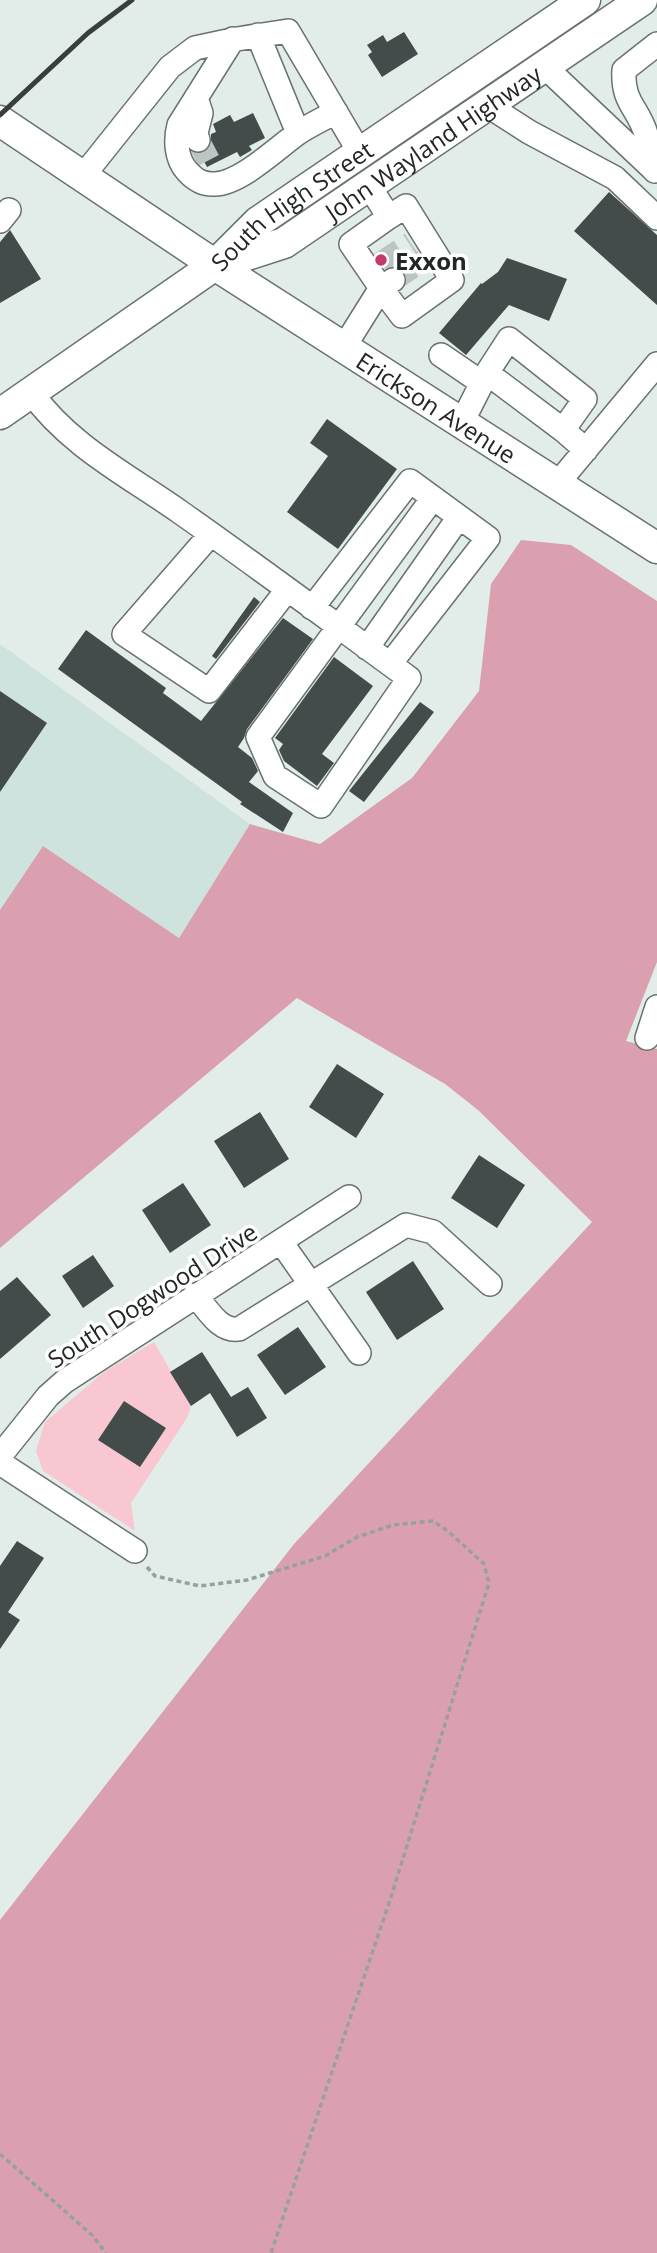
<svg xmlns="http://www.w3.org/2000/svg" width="657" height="2253" font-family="'Open Sans',sans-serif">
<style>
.built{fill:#cfe3de}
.green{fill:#f9c7d2}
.forest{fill:#dba0af}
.building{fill:#434c4a}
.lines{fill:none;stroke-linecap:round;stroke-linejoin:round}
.minor-tunnel{stroke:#bcc5c3;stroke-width:23;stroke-dasharray:23 11;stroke-linecap:butt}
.minor-casing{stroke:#68726f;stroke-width:26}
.major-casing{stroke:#68726f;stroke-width:33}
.path{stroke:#98a09e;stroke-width:3.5;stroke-dasharray:5 3.5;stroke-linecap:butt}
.minor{stroke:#fff;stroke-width:23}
.major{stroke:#fff;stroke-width:30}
.rail{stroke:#393e3d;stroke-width:5}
.poi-dot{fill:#c5386c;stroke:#fff;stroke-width:2.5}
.labels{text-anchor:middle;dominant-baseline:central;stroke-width:7;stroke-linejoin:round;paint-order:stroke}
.street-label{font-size:24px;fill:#222625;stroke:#fff}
.poi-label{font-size:24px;font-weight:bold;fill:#222625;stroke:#fff;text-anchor:start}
</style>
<rect width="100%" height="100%" fill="#e2edea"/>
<path class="built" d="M0 644 250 824 179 938 43 846 0 910Z"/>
<path class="green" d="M154 1342 191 1406 187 1418 131 1503 135 1531 43 1471 36 1451 45 1422 104 1372Z"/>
<path class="forest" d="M521 540 571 545 657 601V962L626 1041 657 1049V2253H0V1920L294 1544 592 1222 478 1110 445 1084 297 998 0 1248V910L43 846 179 938 250 824 320 844 412 778 479 691 491 584Z"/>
<path class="building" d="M404 32 418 54 382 77 368 55 372 52 367 45 383 35 387 42Z
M253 113 265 138 249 146 252 150 240 157 237 152 207 167 200 154 208 150 211 144V134L216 132 213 124 230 115 234 122Z
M609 192 657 235V305L574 231Z
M10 230 41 279 0 303V242Z
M507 258 567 279 549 321 509 305 466 355 439 333 481 283 482 284 498 272Z
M327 419 397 469 338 549 287 512 328 456 310 443Z
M254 597 260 602 216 659 212 656Z
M283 618 313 639 247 729 244 738 238 747 252 758 258 771 249 782 293 813 283 832 240 804 242 802 58 669 86 630 166 688 163 693 201 721Z
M334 657 373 686 322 754 334 763 317 786 284 761 279 750 283 744 275 738Z
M0 691 47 723 0 792Z
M420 702 434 712 364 802 349 791Z
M337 1064 384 1094 356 1138 309 1107Z
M260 1112 289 1159 244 1188 214 1141Z
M479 1155 525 1185 497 1228 451 1198Z
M183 1183 211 1225 170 1253 142 1210Z
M93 1255 114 1286 83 1308 62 1276Z
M413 1261 444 1309 397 1340 366 1292Z
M17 1277 51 1315 0 1359V1291Z
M298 1327 326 1367 285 1395 257 1355Z
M202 1352 231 1397 248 1387 267 1418 237 1437 210 1393 191 1406 170 1372Z
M124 1401 166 1428 140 1467 98 1440Z
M17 1541 44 1558 8 1612 20 1620 0 1649V1566Z"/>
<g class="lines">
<path class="minor-tunnel" d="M198 140 211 165
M381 263 411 243
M393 280 423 260"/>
<defs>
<path id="minor" d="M258 35 298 133
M233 39 179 125C175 140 176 159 187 171 195 180 203 185 215 184 241 183 277 148 298 133 310 125 323 119 336 112
M544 66 652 168 657 164
M196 98 201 113 196 133 198 140
M487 105 529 132 615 178 657 218
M655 171 652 168C650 157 649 144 646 134 638 107 622 103 624 70L657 44
M83 176 170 67 195 48 237 39 288 31 360 153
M389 217 406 206 452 280 402 316 381 288 393 280
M0 221 9 210
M344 347 381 288 351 244 389 217 369 186
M441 355 482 383
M487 373 563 430
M31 392C68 445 129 476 180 512 257 566 332 622 409 678L321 806 275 776 258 737 433 498
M462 422 487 373 509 339 585 399 563 430 586 450
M558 483 657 364
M211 534 124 634 209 691 287 590
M312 608 410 481 488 538 390 664
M367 648 459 517
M647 1038 657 1007
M281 1242 359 1353
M195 1295C207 1308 219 1332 239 1329L406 1225 433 1232 490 1284
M0 1456 48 1396 65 1381 349 1197
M0 1463 135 1551"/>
<g id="major">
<path id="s1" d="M0 121 215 265 657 548"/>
<path id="s2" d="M219 264 284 243 642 0"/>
<path id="s3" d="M0 414 215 265 258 222 585 0"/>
</g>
</defs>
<use href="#minor" class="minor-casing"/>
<use href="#major" class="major-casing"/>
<path class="path" d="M147 1567 155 1576 200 1586 247 1580 325 1556 357 1537 393 1525 433 1521 449 1532 484 1564 489 1583 390 1900 271 2253
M0 2154 92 2235 106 2253"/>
<use href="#minor" class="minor"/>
<use href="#major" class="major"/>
<path class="rail" d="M0 115 88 33 132 0"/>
</g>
<circle class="poi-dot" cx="381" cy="260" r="7"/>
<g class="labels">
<g class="street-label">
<text stroke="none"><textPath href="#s2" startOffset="248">John Wayland Highway</textPath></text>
<text stroke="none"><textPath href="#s3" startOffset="359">South High Street</textPath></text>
<text stroke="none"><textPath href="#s1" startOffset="522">Erickson Avenue</textPath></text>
<text transform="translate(152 1295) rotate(-33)">South Dogwood Drive</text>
</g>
<g class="poi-label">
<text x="395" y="260">Exxon</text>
</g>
</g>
</svg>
